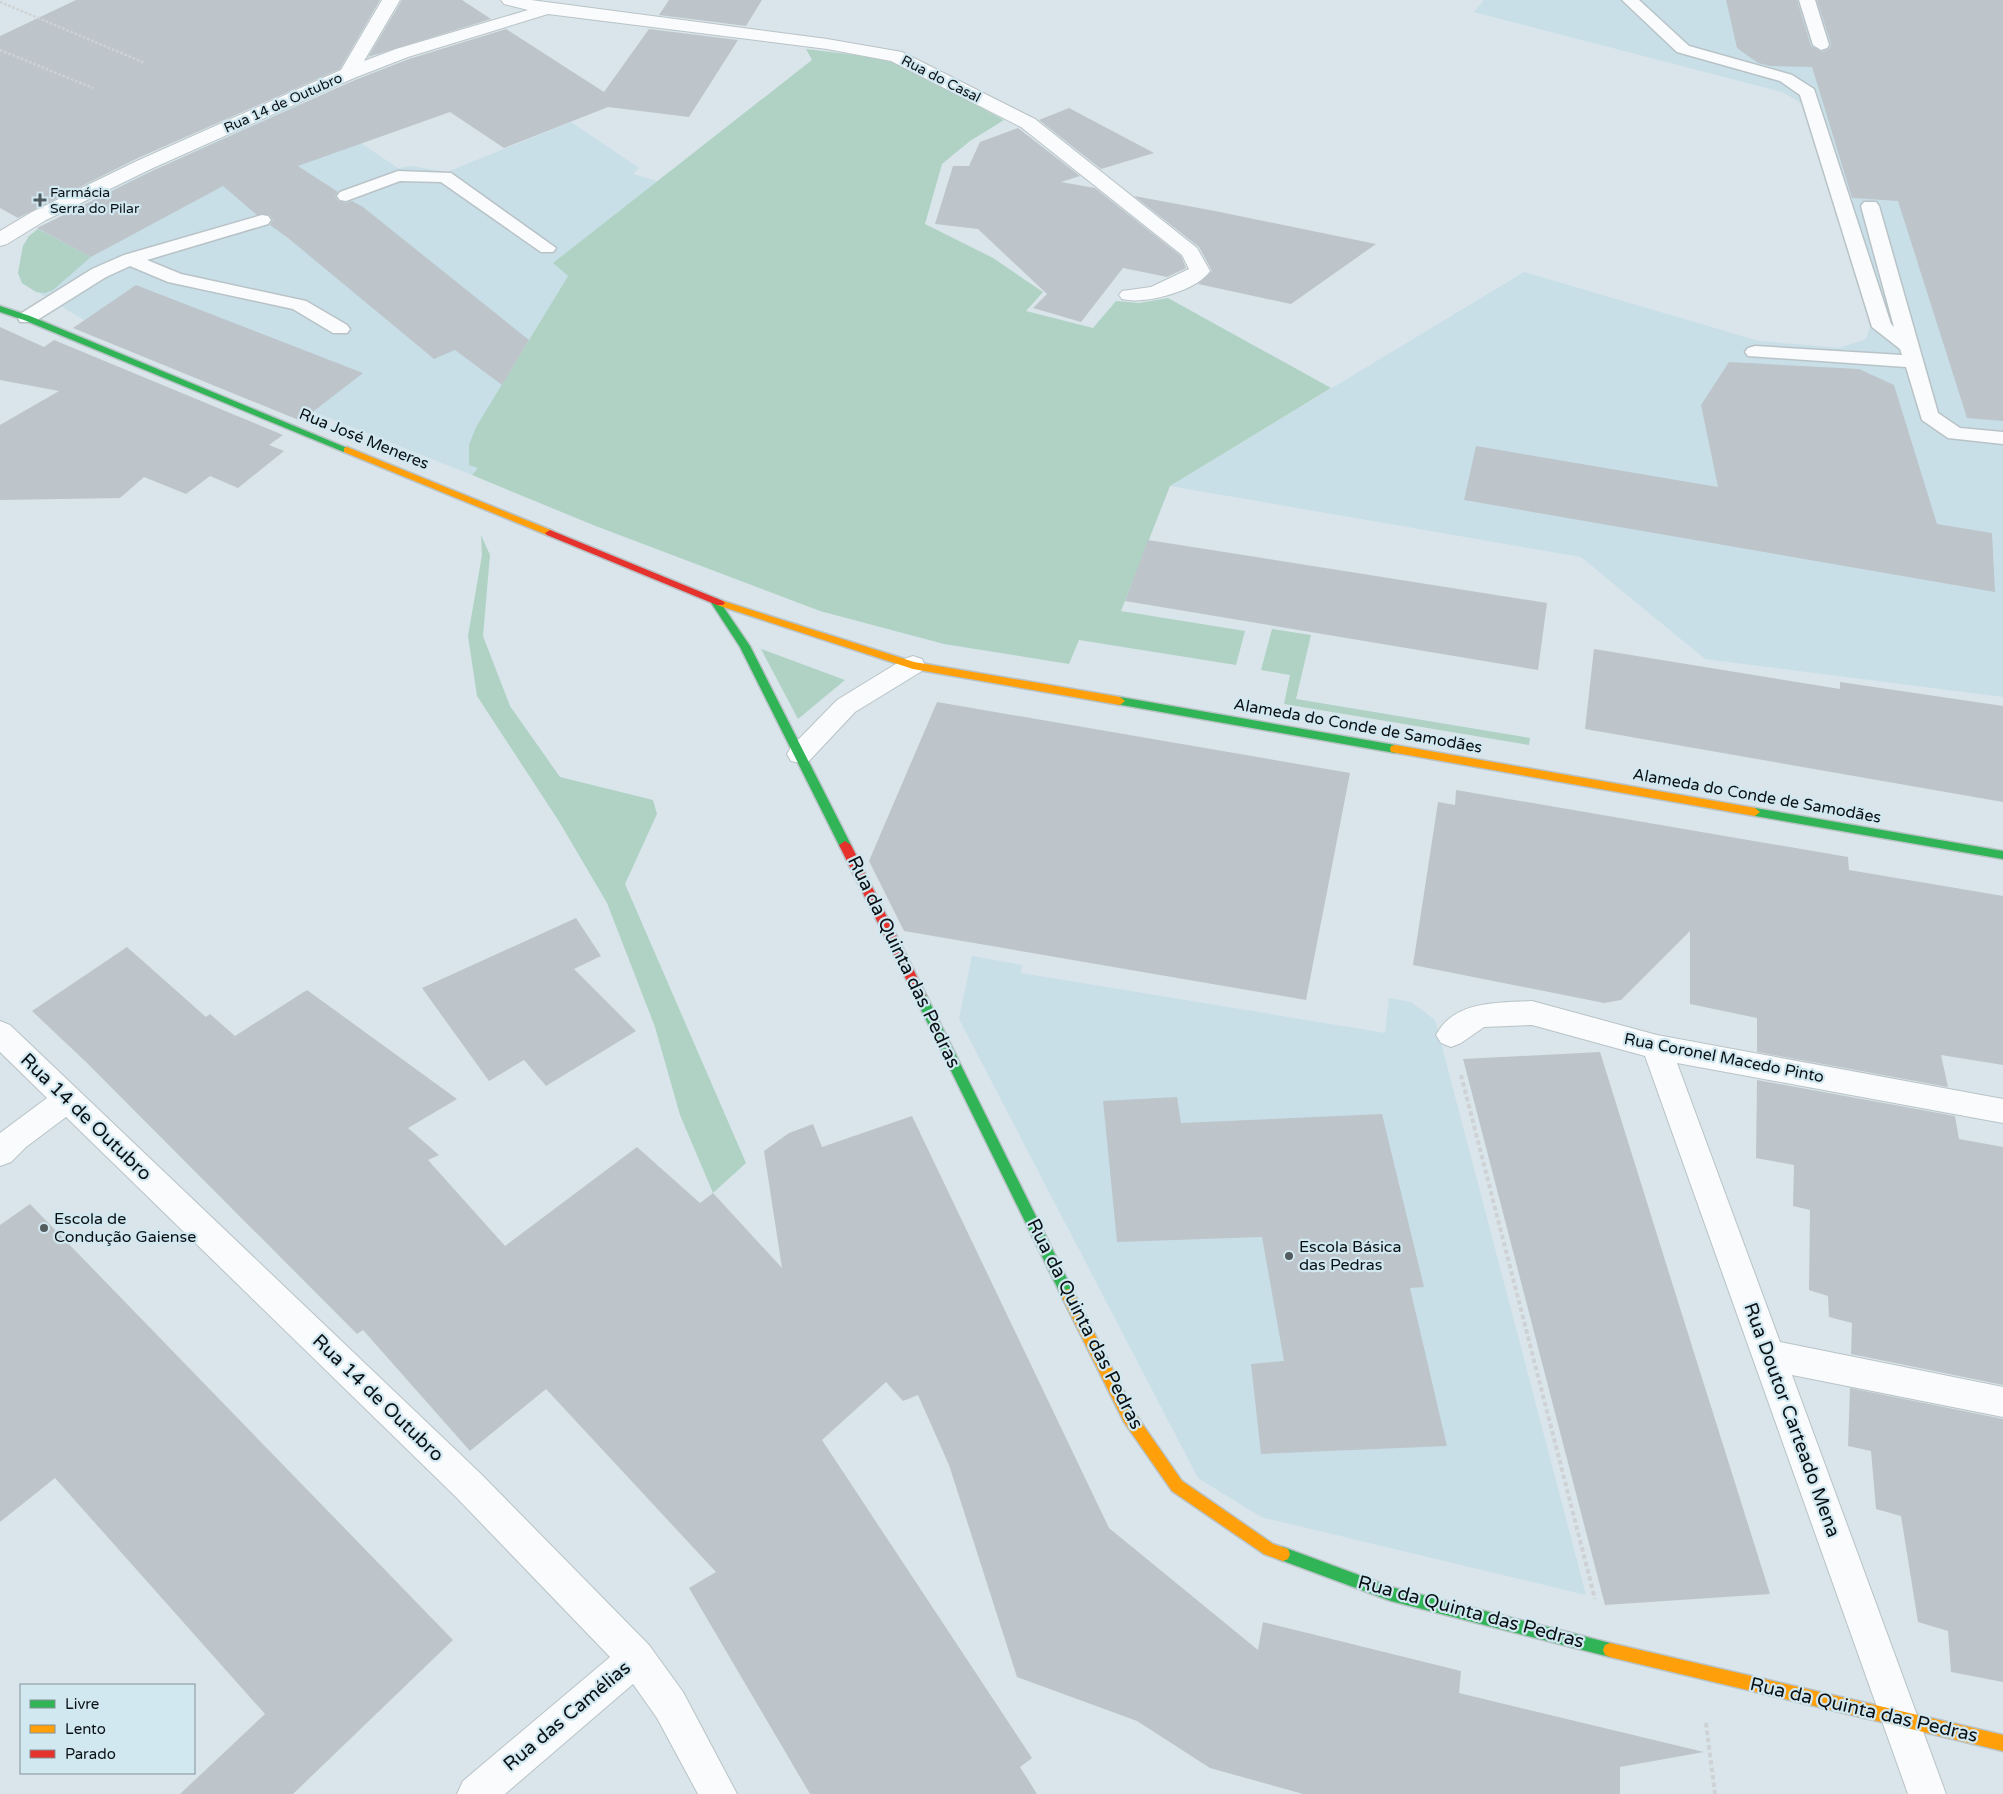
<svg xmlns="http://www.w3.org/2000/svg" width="2003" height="1794" font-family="'Varela Round',sans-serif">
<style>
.built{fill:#c8dfe8}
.green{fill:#b0d2c4}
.building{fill:#bdc5ca}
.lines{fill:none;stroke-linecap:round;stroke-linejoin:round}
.lane-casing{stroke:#b9c3c7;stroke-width:3}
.street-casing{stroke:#b9c3c7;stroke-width:2}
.fast-casing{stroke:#b9c3c7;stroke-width:3}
.slow-casing{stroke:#b9c3c7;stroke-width:3}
.jam-casing{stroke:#b9c3c7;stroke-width:3}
.path-far1{stroke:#cfd2d4;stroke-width:2.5;stroke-dasharray:2.5 2;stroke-linecap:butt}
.path{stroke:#cfd2d4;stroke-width:4;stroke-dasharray:4.5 3;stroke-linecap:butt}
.lane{fill:#f9fbfc;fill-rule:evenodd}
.street{fill:#f9fbfc;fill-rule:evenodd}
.fast{fill:#30b455;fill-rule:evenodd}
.slow{fill:#ff9f0a;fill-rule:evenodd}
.jam{fill:#e5322d;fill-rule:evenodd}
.poi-dot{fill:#525b5f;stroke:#d2e8f1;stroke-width:2}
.labels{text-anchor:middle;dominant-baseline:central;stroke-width:4.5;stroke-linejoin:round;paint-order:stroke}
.far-street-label{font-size:14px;fill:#0a1114;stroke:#d2e8f1}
.far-poi-label{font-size:14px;fill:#0a1114;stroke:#d2e8f1;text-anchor:start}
.street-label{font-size:16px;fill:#0a1114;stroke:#d2e8f1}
.poi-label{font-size:16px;fill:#0a1114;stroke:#d2e8f1;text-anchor:start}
.near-street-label{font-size:19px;fill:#0a1114;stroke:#d2e8f1}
</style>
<rect width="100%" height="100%" fill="#d9e5ea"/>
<path class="built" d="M1484 0H2003V697L1705 659 1581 557 1170 486 1524 272 1759 341 1839 348 1866 339 1870 327 1806 106 1782 92 1474 12Z
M301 103 398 168 411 166 447 172 571 122 639 168 633 174 660 182 554 263 568 276 502 385 478 468 472 475 84 320 22 283 18 273 23 246 29 236 38 229 130 181Z
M972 956 1022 965 1021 973 1385 1033 1389 998 1411 1002 1435 1020 1586 1595 1261 1517 1198 1478 959 1019Z"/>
<path class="green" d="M806 49 889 59 1004 120 970 141 942 164 925 224 993 258 1043 292 1026 311 1093 328 1116 301 1139 303 1168 298 1331 388 1170 486 1121 611 1245 631 1236 665 1079 640 1069 664 944 644 820 611 593 525 472 475 478 468 469 465V445L476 427 568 276 553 263 812 60Z
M38 229 91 257 53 290 45 293 36 292 22 283 18 273 23 246 29 236Z
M481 535 490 555 483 636 510 706 560 777 653 800 657 814 625 884 746 1163 713 1193 680 1115 655 1027 607 903 560 823 477 696 468 636 482 555Z
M1272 629 1311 635 1296 699 1530 738 1529 745 1284 704 1290 675 1261 670Z
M761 649 845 680 798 719Z"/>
<path class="building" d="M76 0H380L340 69 138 158 18 218 0 208V36Z
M402 0H462L491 19 368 57Z
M669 0H762L746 26 659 15Z
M1726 0H1797L1811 46 1822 52 1829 49 1831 44 1817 0H2003V421L1967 418 1898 201 1852 198 1812 67 1770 66 1758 63 1737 48Z
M506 29 604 92 649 29 738 40 689 117 608 107 504 148 450 112 298 166 338 192 335 196 338 201 346 203 352 201 363 207 529 340 502 385 455 350 434 359 288 238 270 225 273 220 270 215H257L223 186 91 257 37 228 154 170 355 80 409 59Z
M1069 108 1154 153 1101 169 1039 120Z
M1018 128 1080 176 1061 182 1095 188 1181 256 1186 268 1167 277 1123 268 1081 322 1033 308 1047 294 978 229 935 224 953 166H969L980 142Z
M1134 196 1215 211 1376 244 1291 304 1198 284 1212 271 1199 247Z
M136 285 363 373 301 421 73 328Z
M0 327 44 347 54 340 283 435 269 445 284 451 238 488 210 476 186 494 144 477 120 498 0 500V425L59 391 0 380Z
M1729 362 1859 369 1894 385 1937 524 1992 533 1995 592 1464 500 1476 446 1718 487 1701 405Z
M1148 540 1547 603 1538 670 1125 601Z
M1594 649 1840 689V682L2003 706V802L1585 729Z
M937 702 1350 773 1306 1000 904 931 869 861Z
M1456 790 1848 857 1849 870 2003 896V1065L1941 1055 1948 1087 1757 1052V1018L1690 1004V931L1621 1000 1604 1003 1413 965 1438 802 1455 805Z
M576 918 601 956 574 969 636 1031 546 1086 524 1060 489 1081 422 988Z
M127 947 206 1017 210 1014 235 1036 307 990 457 1099 408 1128 439 1155 428 1160 505 1246 637 1147 700 1203 713 1193 782 1268 764 1151 789 1133 813 1124 822 1147 912 1116 1109 1528 1258 1650 1263 1622 1461 1671 1459 1693 1704 1752 1620 1767V1794H1303L1210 1768 1137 1721 1017 1677 949 1465 918 1395 903 1401 886 1382 822 1440 1032 1758 1020 1767 1037 1794H810L689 1588 716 1572 546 1389 470 1451 363 1330 357 1334 86 1062 32 1011Z
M1600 1052 1669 1273 1770 1594 1605 1605 1463 1059Z
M1757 1080 1955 1116 1959 1139 2003 1147V1385L1851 1354 1852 1323 1829 1317 1828 1296 1809 1290 1810 1210 1793 1206 1794 1165 1756 1158Z
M1177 1097 1181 1123 1382 1114 1424 1287 1410 1288 1447 1446 1261 1454 1251 1364 1284 1361 1262 1237 1117 1242 1103 1101Z
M30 1204 453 1640 293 1794H180L265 1714 55 1478 0 1522V1225Z
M1850 1388 2003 1419V1682L1951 1672 1948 1631 1918 1622 1901 1516 1876 1509 1871 1451 1848 1446Z"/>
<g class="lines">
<defs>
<path id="lane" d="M1622 0H1639L1689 46 1792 75 1814 89 1891 324 1894 327 1861 206 1864 202H1876L1879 206 1938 413 1960 428 2003 432V444L1948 438 1922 420 1906 367 1748 356 1745 352 1748 348 1755 346 1902 355 1900 349 1872 327 1800 95 1780 81 1677 52Z
M1799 0H1815L1829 45 1827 48 1821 50 1813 45Z
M398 171 451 173 556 248 553 252H541L441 182 400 181 346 201 340 200 337 196 340 192Z
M262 215 268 216 271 220 268 224 147 260 181 274 306 301 347 325 350 329 347 333H333L293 309 168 282 130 266 106 277 34 322H20L18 318 20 314 92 269 124 255Z"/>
<path id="street" d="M382 0H400L364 61 396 49 528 10 504 4 501 0H531L827 39 902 52 1035 119 1197 248 1210 271C1197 291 1144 305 1122 299L1119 295 1122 291 1151 287 1189 269 1182 255 1021 127 891 61 827 49 548 14 408 57 354 78 153 168 46 220 7 244 0 246V231L32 212 139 160 341 70Z
M913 656 922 659 925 665 922 671 855 712 809 761 800 763 791 761 787 754 791 747 837 700 904 659Z
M1532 1001 1657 1035 2003 1099V1123L1677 1063 1780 1342 2003 1387V1417L1792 1375 1946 1794H1908L1645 1056 1532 1025 1484 1027 1461 1043 1451 1047 1441 1043 1436 1035C1454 1000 1499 1003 1532 1001Z
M0 1021 10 1025 480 1473 649 1645 683 1692 737 1794H698L657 1718 633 1684 505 1794H457L463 1781 610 1657 456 1497 66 1117 26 1147 11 1162 0 1166V1133L47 1098 0 1052Z"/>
<path id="fast" d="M0 306 30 316 352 450 350 452H344L24 320 0 312Z
M715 598 718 599 750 646 851 845 849 848H841L839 845 740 647 710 601Z
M1120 697 1395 745 1400 749 1395 753 1116 704 1115 701 1116 698Z
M1755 808 2003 851V859L1755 816 1750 812Z
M920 990 924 992 926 995 1073 1291 1075 1295 1073 1299 1068 1301 1063 1299 914 995 916 992Z
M1283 1547 1391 1587 1610 1643 1615 1645 1617 1650 1615 1655 1610 1657 1391 1601 1278 1559 1276 1554 1278 1549Z"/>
<path id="slow" d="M347 447 553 531 555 533 550 536 547 535 344 452V448Z
M720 600 914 662 1120 697 1125 701 1120 705 913 669 717 605 715 603Z
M1395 745 1755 808 1760 812 1755 816 1391 752 1390 749 1391 746Z
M1068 1289 1073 1291 1134 1412 1182 1481 1273 1544 1288 1549 1290 1554 1288 1559 1283 1561 1264 1554 1172 1491 1124 1422 1061 1295 1063 1291Z
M1610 1643 2003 1735V1751L1610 1657 1605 1655 1603 1650 1605 1645Z"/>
<path id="jam" d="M550 530 723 601 725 603 723 605H717L547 535 545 533Z
M845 841 851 845 926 995 924 998H916L914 995 839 845Z"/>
</defs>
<use href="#lane" class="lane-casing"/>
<use href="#street" class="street-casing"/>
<use href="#fast" class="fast-casing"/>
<use href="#slow" class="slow-casing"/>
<use href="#jam" class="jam-casing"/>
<path class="path-far1" d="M0 2 145 63
M0 50 93 88"/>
<path class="path" d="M1461 1075 1595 1599
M1706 1723 1715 1794"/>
<use href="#lane" class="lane"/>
<use href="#street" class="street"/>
<use href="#fast" class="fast"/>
<use href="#slow" class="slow"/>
<use href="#jam" class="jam"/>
</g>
<g class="poi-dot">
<path d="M37.5 192.5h5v5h5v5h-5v5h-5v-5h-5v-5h5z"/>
<circle cx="44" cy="1228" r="5"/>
<circle cx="1289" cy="1256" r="5"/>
</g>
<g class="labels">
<g class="far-street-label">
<text transform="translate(941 79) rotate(27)">Rua do Casal</text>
<text transform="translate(283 103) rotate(-24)">Rua 14 de Outubro</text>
</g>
<g class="far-poi-label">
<text x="50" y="192">Farmácia<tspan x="50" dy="16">Serra do Pilar</tspan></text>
</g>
<g class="street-label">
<text transform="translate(364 439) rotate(22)">Rua José Meneres</text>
<text transform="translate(1358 726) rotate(10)">Alameda do Conde de Samodães</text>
<text transform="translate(1757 796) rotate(10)">Alameda do Conde de Samodães</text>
<text transform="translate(1724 1058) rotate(11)">Rua Coronel Macedo Pinto</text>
</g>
<g class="poi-label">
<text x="54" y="1219">Escola de<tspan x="54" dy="18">Condução Gaiense</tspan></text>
<text x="1299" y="1247">Escola Básica<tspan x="1299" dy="18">das Pedras</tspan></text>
</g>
<g class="near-street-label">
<text transform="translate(904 962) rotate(64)">Rua da Quinta das Pedras</text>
<text transform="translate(86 1117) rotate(44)">Rua 14 de Outubro</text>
<text transform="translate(1085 1324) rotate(63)">Rua da Quinta das Pedras</text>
<text transform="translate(378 1398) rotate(44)">Rua 14 de Outubro</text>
<text transform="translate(1792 1420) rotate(70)">Rua Doutor Carteado Mena</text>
<text transform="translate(1471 1612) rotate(15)">Rua da Quinta das Pedras</text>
<text transform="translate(1864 1710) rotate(13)">Rua da Quinta das Pedras</text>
<text transform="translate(567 1716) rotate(-40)">Rua das Camélias</text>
</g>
</g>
<rect x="20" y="1684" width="175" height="90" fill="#d2e8f1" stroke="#829299"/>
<rect x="30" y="1700" width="25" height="8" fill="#30b455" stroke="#829299"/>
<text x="65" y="1709" font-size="15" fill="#0a1114">Livre</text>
<rect x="30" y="1725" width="25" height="8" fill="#ff9f0a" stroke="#829299"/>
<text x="65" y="1734" font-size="15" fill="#0a1114">Lento</text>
<rect x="30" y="1750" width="25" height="8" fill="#e5322d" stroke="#829299"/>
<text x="65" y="1759" font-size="15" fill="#0a1114">Parado</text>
</svg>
